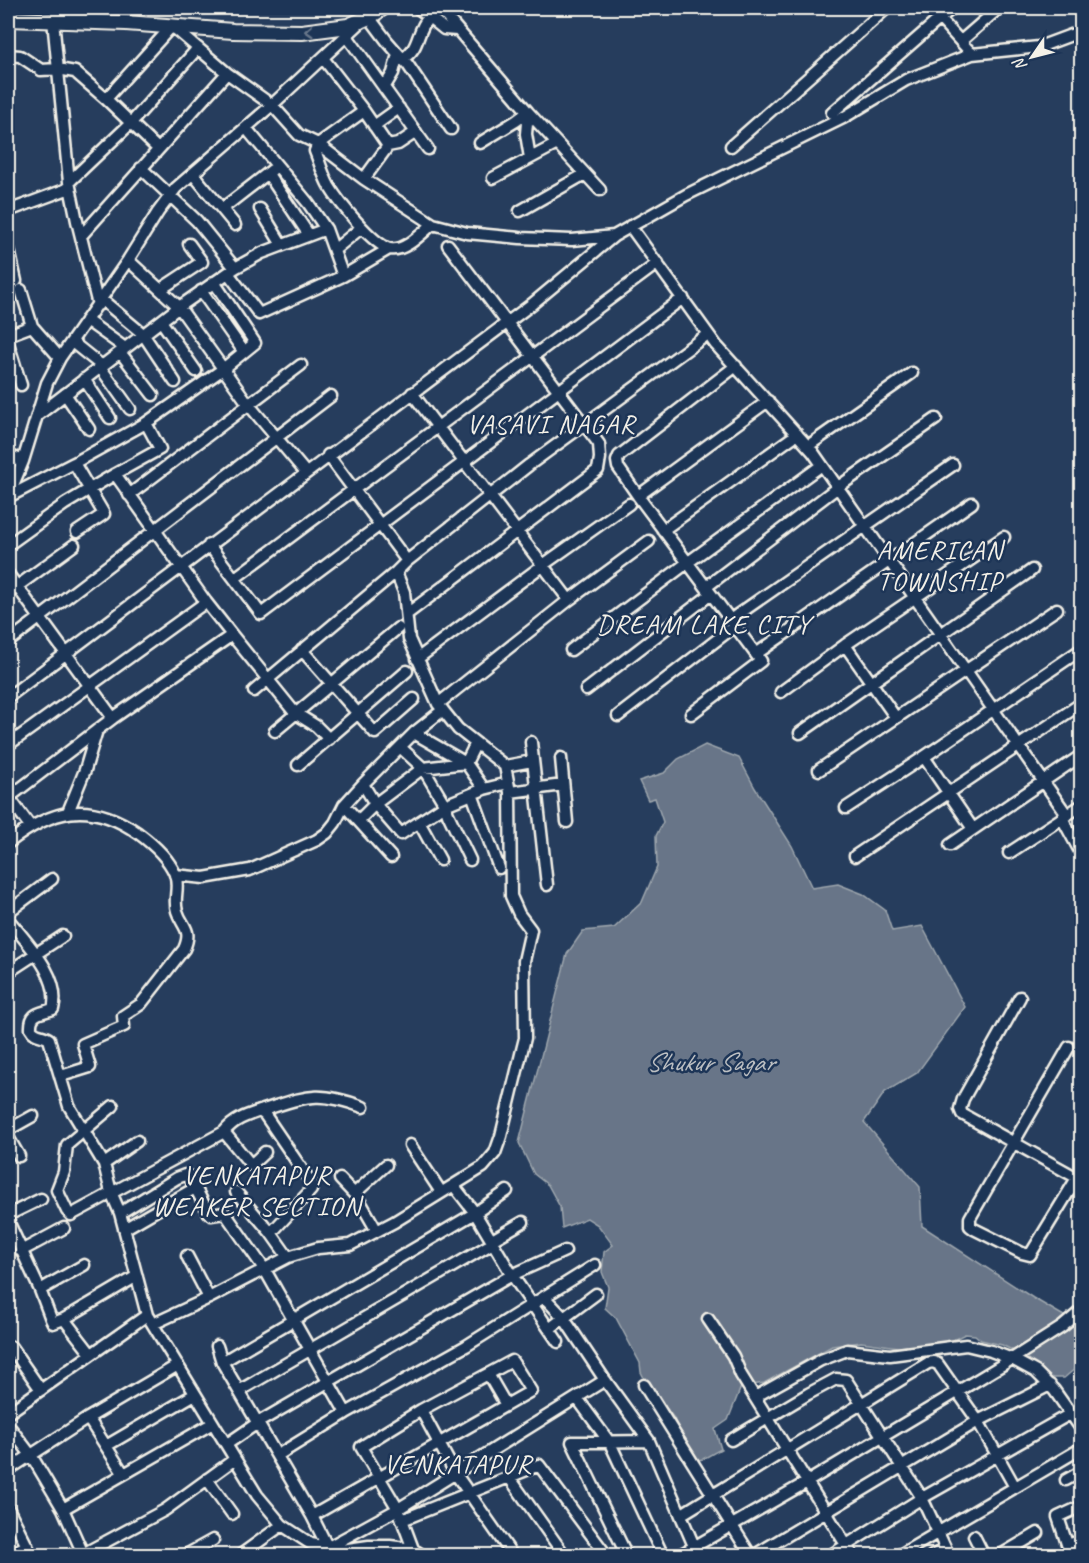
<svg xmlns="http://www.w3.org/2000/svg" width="1089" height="1563" font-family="Caveat,sans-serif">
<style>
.water{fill:#677588;stroke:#9fa7ae;stroke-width:1.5}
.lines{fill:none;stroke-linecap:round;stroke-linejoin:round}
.minor-casing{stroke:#f4f1e8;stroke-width:15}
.major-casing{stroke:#f4f1e8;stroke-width:18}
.minor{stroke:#1d3557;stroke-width:10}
.major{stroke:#1d3557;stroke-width:14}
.oneway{stroke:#68778a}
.labels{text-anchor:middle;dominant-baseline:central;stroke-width:5;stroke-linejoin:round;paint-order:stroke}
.neighbourhood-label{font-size:27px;letter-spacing:1.5px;fill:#f4f1e8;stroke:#1d3557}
.water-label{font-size:27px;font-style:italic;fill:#bcbfc2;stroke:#1d3557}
</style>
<rect width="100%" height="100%" fill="#263d5d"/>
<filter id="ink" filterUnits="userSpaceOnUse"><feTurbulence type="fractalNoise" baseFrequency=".0167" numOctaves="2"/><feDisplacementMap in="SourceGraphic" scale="12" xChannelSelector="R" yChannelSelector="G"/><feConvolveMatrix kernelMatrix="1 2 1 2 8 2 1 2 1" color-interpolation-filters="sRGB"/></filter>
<g filter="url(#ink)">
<path class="water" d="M705 745 739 758 755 788 792 846 812 888 838 884 863 894 885 910 892 931 922 926 965 1007 917 1073 885 1092 864 1122 920 1187 922 1226 1033 1298 1081 1326V1369L1076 1368 1064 1378H1049L1036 1364 1012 1350 1002 1345 981 1340 975 1335 965 1334 951 1341 920 1345 899 1347 861 1342 832 1346 764 1383 741 1387 728 1420 715 1429 721 1449 703 1459 698 1460 682 1440 674 1418 646 1382 641 1372 640 1363 616 1318 605 1308 608 1287 602 1272 604 1252 613 1245 598 1225 587 1218 562 1228 560 1207 548 1185 534 1174 519 1143 567 954 583 931 614 928 642 902 657 867 656 836 663 822 655 798 648 800 639 781 664 773 678 759Z"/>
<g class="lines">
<defs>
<path id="minor" d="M418 8 444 29 457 30
M439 8 528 112 600 190
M930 8 972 54
M369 17 387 41 408 65 451 129
M53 20 69 182 77 221 98 305
M347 36 428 149
M961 41 999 8
M8 55 20 56 41 70 58 69 75 72 106 99 172 26 227 73 272 105 299 135 318 144 364 179 433 224 467 233 520 238 572 240 614 236 686 195 843 118 906 80 972 54 1039 47 1082 31
M323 58 364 111 388 146 364 179
M402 59C421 48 415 33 429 17
M384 88 393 73 398 54
M106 99 158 149
M364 111 318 144 315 151C320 163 323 175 329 186 338 201 373 245 390 249 405 252 422 233 433 224
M528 112 526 134 530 158
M832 113 952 8
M374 126 399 108
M246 128 308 203 326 229 343 276
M480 143 516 121 528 112
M388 146 398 144 416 132
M731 146 887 8
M141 168 197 221 235 268
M193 174 235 225
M268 174 309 235
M493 178 557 144
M69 182 130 124 198 48
M223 208 272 170
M260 209 282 245
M8 211 70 188
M520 211 585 174
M630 226 716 345 813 452 1067 815
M81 236 227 73
M8 245 16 281
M334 250 361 228
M128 260 179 307 249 405 306 473
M228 273 259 314 343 276 389 249
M161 289 202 262 189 244
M21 290 32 326
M201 291 244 352
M101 299 143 334 175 382
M86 320 125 348
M161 321 196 371
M8 335 32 326 60 358
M72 342 102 366
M8 343 21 385
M120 352 153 395
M100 367 130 409
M84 379 110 418
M412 393 569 600
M65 394 89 429
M38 415 179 307 235 268 262 253 326 229
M808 446 912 373
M8 455 23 461
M115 474 160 449 146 423
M129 495 301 365
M638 496 768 401
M8 497 23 461 47 383 60 358 128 260 158 212 176 188 272 105 360 23
M8 497 74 463
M663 530 797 434
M77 532 104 514 74 463 146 423 223 369 255 343 214 282
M8 545 65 504 115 474 206 602 232 635 113 718 8 798
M209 545 261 614 683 298
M407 561 529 465 708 334
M8 574 113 718
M235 578 658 263
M706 587 838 487 936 419
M8 593 74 545
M407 614 598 470 600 458 599 444 448 245
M730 620 953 465
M232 635 295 713 316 726 329 739
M8 642 331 396
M845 645 896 718
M302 650 375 733 414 699
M571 650 687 563 822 465
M756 654 972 503
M417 659 543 565 629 504
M586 690 711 594
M254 691 396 572
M781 692 845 645 1004 537
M8 697 532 304 614 236
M438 704 569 600 649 541
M691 714 761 661 638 496 618 467 617 461 619 456 736 366
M618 716 735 626
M275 731 398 628
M414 733 466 763 484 789
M800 733 1032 570
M531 742 547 885
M8 745 206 602
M400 747 423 768 445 805 484 789 508 783
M924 757 973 829
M561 758 567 822
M298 765 407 671
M505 766 532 761
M819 770 1057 609
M363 784 375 804 401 834 445 805 448 814 470 860
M510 792 563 785
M472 794 499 868
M8 796 30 826
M344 805 391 857
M846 808 924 757 1082 649
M68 812 85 770 97 730
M1062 818 1082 855
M359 820 375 804 423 768 466 763 476 743
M419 822 440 860
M8 843C52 809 89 799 138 833 153 844 168 857 175 874 180 886 173 899 177 911 182 927 193 929 184 949L141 1004 123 1016 124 1026 83 1044 90 1067 61 1076
M950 845 1082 755
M1009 853 1082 805
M855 856 1082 703
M175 875 204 878 250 870 317 840 327 833 335 823 344 805 363 784 414 733 443 710
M8 912 52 879
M8 919C26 942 62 977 53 1009 40 1014 30 1012 31 1029 35 1037 43 1034 49 1039L69 1106 104 1164 111 1192 120 1213 147 1315 257 1495 282 1525 311 1544 341 1550 369 1546H390L413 1549 423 1556
M8 972 63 936
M1020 997 963 1099 960 1109 962 1114 1081 1180
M1069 1047 970 1218V1226L974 1229 1022 1253 1030 1255 1077 1178
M113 1106 67 1145 64 1172 57 1190 67 1211 71 1215 224 1132C234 1119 248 1115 263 1110 308 1096 318 1090 363 1107
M260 1111 265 1115 312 1184 311 1190 271 1233 288 1257
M8 1130 33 1116
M224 1132 251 1165 265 1152
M8 1137 19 1156
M410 1145 441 1192
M104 1164 137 1141
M340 1179 358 1198 377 1231
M454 1186 475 1213 512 1275 558 1342
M236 1192 271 1233
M354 1194 386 1165
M120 1213 177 1178 185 1175 189 1176 208 1212 211 1215 224 1213 227 1216 265 1270 346 1413
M8 1215 41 1199
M8 1221 40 1290 51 1319 53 1323 64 1319
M124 1229 195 1188
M492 1240 523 1222
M21 1251 64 1228
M187 1256 209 1298
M40 1290 84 1265
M545 1298 563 1317 605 1380 649 1441 572 1442 627 1556
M708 1319 733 1356 741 1375 853 1556
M153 1324 209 1298 288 1257 318 1248 350 1245 394 1222 483 1167 495 1153 501 1136 522 1050 525 1038 524 961 531 930 519 914 511 896 510 792 505 766 458 729 438 704 409 639 404 592 396 572 407 561 328 455
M549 1329 596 1294
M217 1346 222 1362 312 1516 329 1550
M11 1347 41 1390
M91 1354 64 1319 137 1276
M222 1362 475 1213 507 1191
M488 1374 506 1405
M644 1385 751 1556
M239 1391 493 1243
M755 1397 821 1360 847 1350 890 1355 966 1345 991 1351 1012 1359 1036 1372 1054 1390 1082 1430
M577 1398 610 1443 663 1556
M8 1413 147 1315
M88 1418 123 1473
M8 1425 31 1455 63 1509 84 1556
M731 1440 808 1394 836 1379 846 1380 922 1498 949 1556
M649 1441 694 1546 701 1556
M227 1444 259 1422 512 1275 565 1251
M106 1446 195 1394
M278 1455 346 1413 466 1346 595 1265
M8 1470 88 1418 178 1365
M509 1477 565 1556
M207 1479 232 1514
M1066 1480 1082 1471
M8 1508 32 1556
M63 1509 213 1423
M682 1514 928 1363 933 1362 938 1364 978 1421 1015 1487
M312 1516 531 1391 512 1361 421 1410 455 1473 513 1556
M402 1520 539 1465 607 1556
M974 1536 984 1556
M1068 1545 1082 1540
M413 1549 398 1509 361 1447 421 1410
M83 1554 165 1510 235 1459
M8 1556 27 1545
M184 1556 213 1540
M239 1556 282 1525
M312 1556 398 1509 605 1380
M678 1556 807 1482 1012 1359 1062 1327 1082 1310
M753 1556 978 1421 1050 1385
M829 1556 922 1498 1070 1414
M898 1556 1082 1448
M932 1556 945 1549
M999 1556 1038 1533
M1071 1556 1058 1517 1082 1506"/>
<path id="major" d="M8 19 126 23 233 31 302 32 348 26 369 17 383 8"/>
</defs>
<use href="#minor" class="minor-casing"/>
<use href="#major" class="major-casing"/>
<use href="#minor" class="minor"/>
<use href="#major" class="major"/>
</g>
<defs><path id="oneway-chevron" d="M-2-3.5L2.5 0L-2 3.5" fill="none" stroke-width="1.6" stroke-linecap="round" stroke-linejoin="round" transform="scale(1.5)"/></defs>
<use class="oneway" href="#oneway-chevron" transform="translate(309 31) rotate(177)"/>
</g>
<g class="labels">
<g class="neighbourhood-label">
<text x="551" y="424">VASAVI NAGAR</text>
<text x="940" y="550">AMERICAN<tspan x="940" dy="31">TOWNSHIP</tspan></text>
<text x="704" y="624">DREAM LAKE CITY</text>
<text x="257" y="1175">VENKATAPUR<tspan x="257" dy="31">WEAKER SECTION</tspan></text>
<text x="458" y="1464">VENKATAPUR</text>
</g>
<g class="water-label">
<text x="710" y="1062">Shukur Sagar</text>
</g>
</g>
<rect width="1089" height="1563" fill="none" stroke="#1d3557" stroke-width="30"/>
<rect x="15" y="15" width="1059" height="1533" fill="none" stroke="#f4f1e8" stroke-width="2" filter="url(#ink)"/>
<g transform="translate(1032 57) rotate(235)" stroke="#1d3557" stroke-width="4.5" paint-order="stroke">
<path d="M0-4.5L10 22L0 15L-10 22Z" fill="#f4f1e8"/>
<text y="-9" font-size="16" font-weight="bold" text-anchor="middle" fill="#f4f1e8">N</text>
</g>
</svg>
